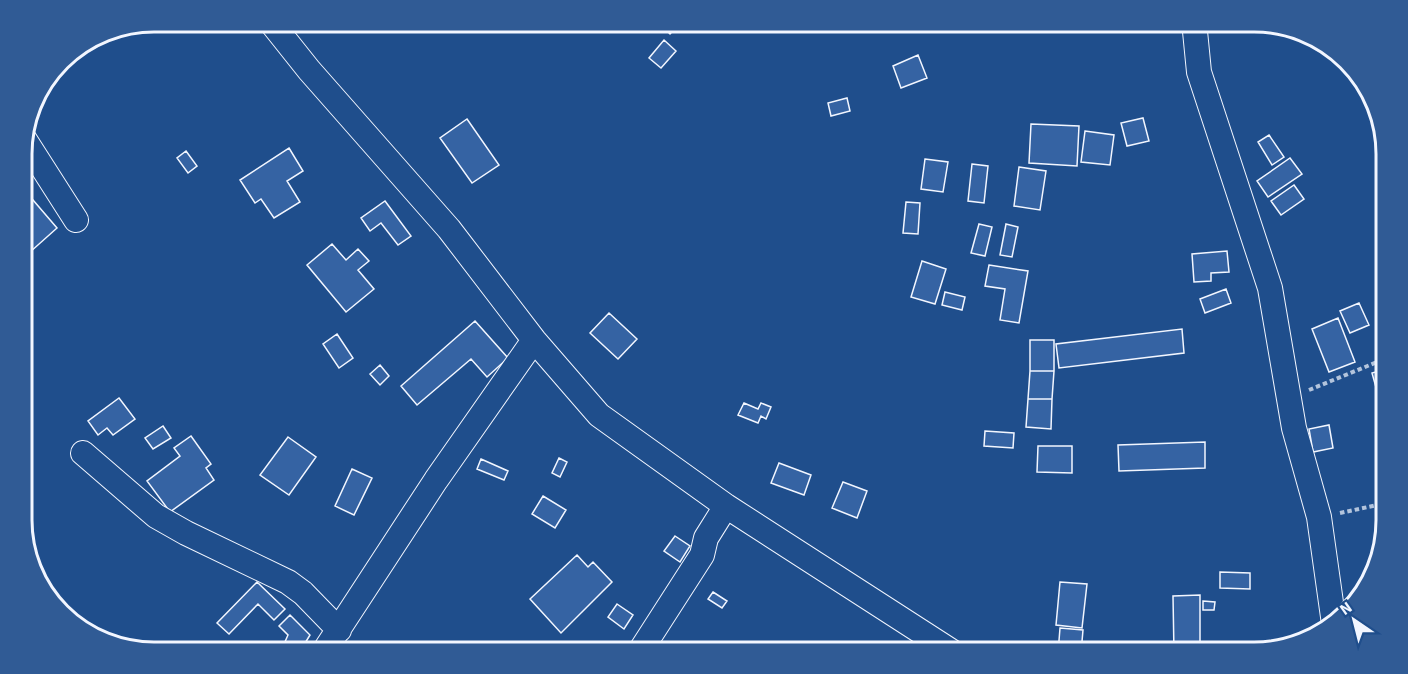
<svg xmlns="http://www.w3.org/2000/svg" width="1408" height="674" font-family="'Source Sans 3',sans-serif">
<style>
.building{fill:#3563a3;stroke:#f2f6ff;stroke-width:1.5}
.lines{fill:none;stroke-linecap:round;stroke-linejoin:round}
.minor-casing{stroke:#f2f6ff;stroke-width:26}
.path{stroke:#b3c4dc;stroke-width:4;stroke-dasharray:4.5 3;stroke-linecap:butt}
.minor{stroke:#1f4e8c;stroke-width:24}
.rim{fill:none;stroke:#f2f6ff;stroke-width:3}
</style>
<rect width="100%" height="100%" fill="#1f4e8c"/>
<path class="building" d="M657 21H682L670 34Z
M664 40 676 51 661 68 649 58Z
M918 55 927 78 901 88 893 66Z
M847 98 850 111 831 116 828 103Z
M1143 118 1149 141 1127 146 1121 123Z
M467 119 499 165 472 183 440 138Z
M1031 124 1079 126 1077 166 1029 163Z
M1085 131 1114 135 1110 165 1081 162Z
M1269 135 1284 157 1272 165 1258 142Z
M289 148 303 171 287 181 300 202 274 218 261 199 255 203 240 180Z
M186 151 197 166 188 173 177 158Z
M1290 158 1302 174 1268 197 1257 181Z
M925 159 948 162 943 192 921 189Z
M972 164 988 166 984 203 968 201Z
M1019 167 1046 171 1040 210 1014 206Z
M1294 185 1304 199 1281 215 1271 201Z
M21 186 57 228 29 253 22 244Z
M385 201 411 236 398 245 381 223 370 231 361 218Z
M906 202 920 203 918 234 903 233Z
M979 224 992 227 985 256 971 253Z
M1006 224 1018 227 1012 257 1000 255Z
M332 244 346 260 358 249 369 261 358 270 374 289 346 312 307 265Z
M1227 251 1229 272 1211 273V281L1194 282 1192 254Z
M922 261 946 269 935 304 911 297Z
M989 265 1028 271 1019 323 1000 320 1005 289 985 286Z
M1226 289 1231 303 1205 313 1200 299Z
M945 292 965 297 962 310 942 305Z
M1359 303 1369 325 1350 333 1340 311Z
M609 313 637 339 618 359 590 333Z
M1338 318 1355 362 1329 372 1312 329Z
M475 321 508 358 487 377 471 359 417 405 401 386Z
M1182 329 1184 353 1059 368 1056 344Z
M337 334 353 358 339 368 323 344Z
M1030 340H1054V371H1030Z
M380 365 389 376 380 385 370 374Z
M1387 369V389L1377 391 1372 373Z
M1030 371H1054L1052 399H1028Z
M119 398 135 419 113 435 107 428 98 435 88 421Z
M1028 399H1052L1051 429 1026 427Z
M744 403 758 409 761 403 771 407 766 419 761 416 758 423 738 415Z
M1329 425 1333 448 1313 452 1309 429Z
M163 426 171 438 153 449 145 438Z
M985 431 1014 433 1013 448 984 446Z
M191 436 211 464 206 468 214 480 170 512 147 481 180 456 174 448Z
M288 437 316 457 289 495 260 475Z
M1205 442V468L1119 471 1118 445Z
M1038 446H1072V473L1037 472Z
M559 458 567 462 560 477 552 473Z
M481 459 508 471 504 480 477 469Z
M779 463 811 475 804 495 771 483Z
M352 469 372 478 354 515 335 506Z
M843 482 867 491 857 518 832 508Z
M543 496 566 510 555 528 532 514Z
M675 536 690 546 680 562 664 551Z
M577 555 588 567 593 562 612 582 561 633 530 599Z
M1220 572 1250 573V589L1220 588Z
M257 582 285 609 274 620 258 604 229 634 217 623Z
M1060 582 1087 584 1082 628 1056 625Z
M713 592 727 601 722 608 708 599Z
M1200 595V653H1174L1173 596Z
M1203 601 1215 602 1214 610H1203Z
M617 604 633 615 624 629 608 617Z
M290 615 310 635 299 653H280L288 635 279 626Z
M1060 628 1083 630 1081 653H1058Z"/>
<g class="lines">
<defs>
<path id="minor" d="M270 21 309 70 449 229 534 340 599 415 726 506 954 653
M1194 21 1199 72 1270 288 1294 428 1319 517 1334 624
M23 137 76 220
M83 453 156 516 186 533 288 582 303 593 339 630
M323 653 436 480 534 340
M639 653 702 555 706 538 726 506"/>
</defs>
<use href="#minor" class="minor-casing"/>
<path class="path" d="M1251 21 1267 27 1274 25
M1309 390 1387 358
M1340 513 1387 503"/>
<use href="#minor" class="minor"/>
</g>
<path d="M0 0H1408V674H0ZM154 32H1254A122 122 0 0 1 1376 154V520A122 122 0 0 1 1254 642H154A122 122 0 0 1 32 520V154A122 122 0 0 1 154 32Z" fill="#305b95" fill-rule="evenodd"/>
<path class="rim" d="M154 32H1254A122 122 0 0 1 1376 154V520A122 122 0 0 1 1254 642H154A122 122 0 0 1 32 520V154A122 122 0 0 1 154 32Z"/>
<g transform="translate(1354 620) rotate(325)" stroke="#1f4e8c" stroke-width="4.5" paint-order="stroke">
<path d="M0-4.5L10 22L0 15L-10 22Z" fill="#f2f6ff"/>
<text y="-9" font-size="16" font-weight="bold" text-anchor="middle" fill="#f2f6ff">N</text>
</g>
</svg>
